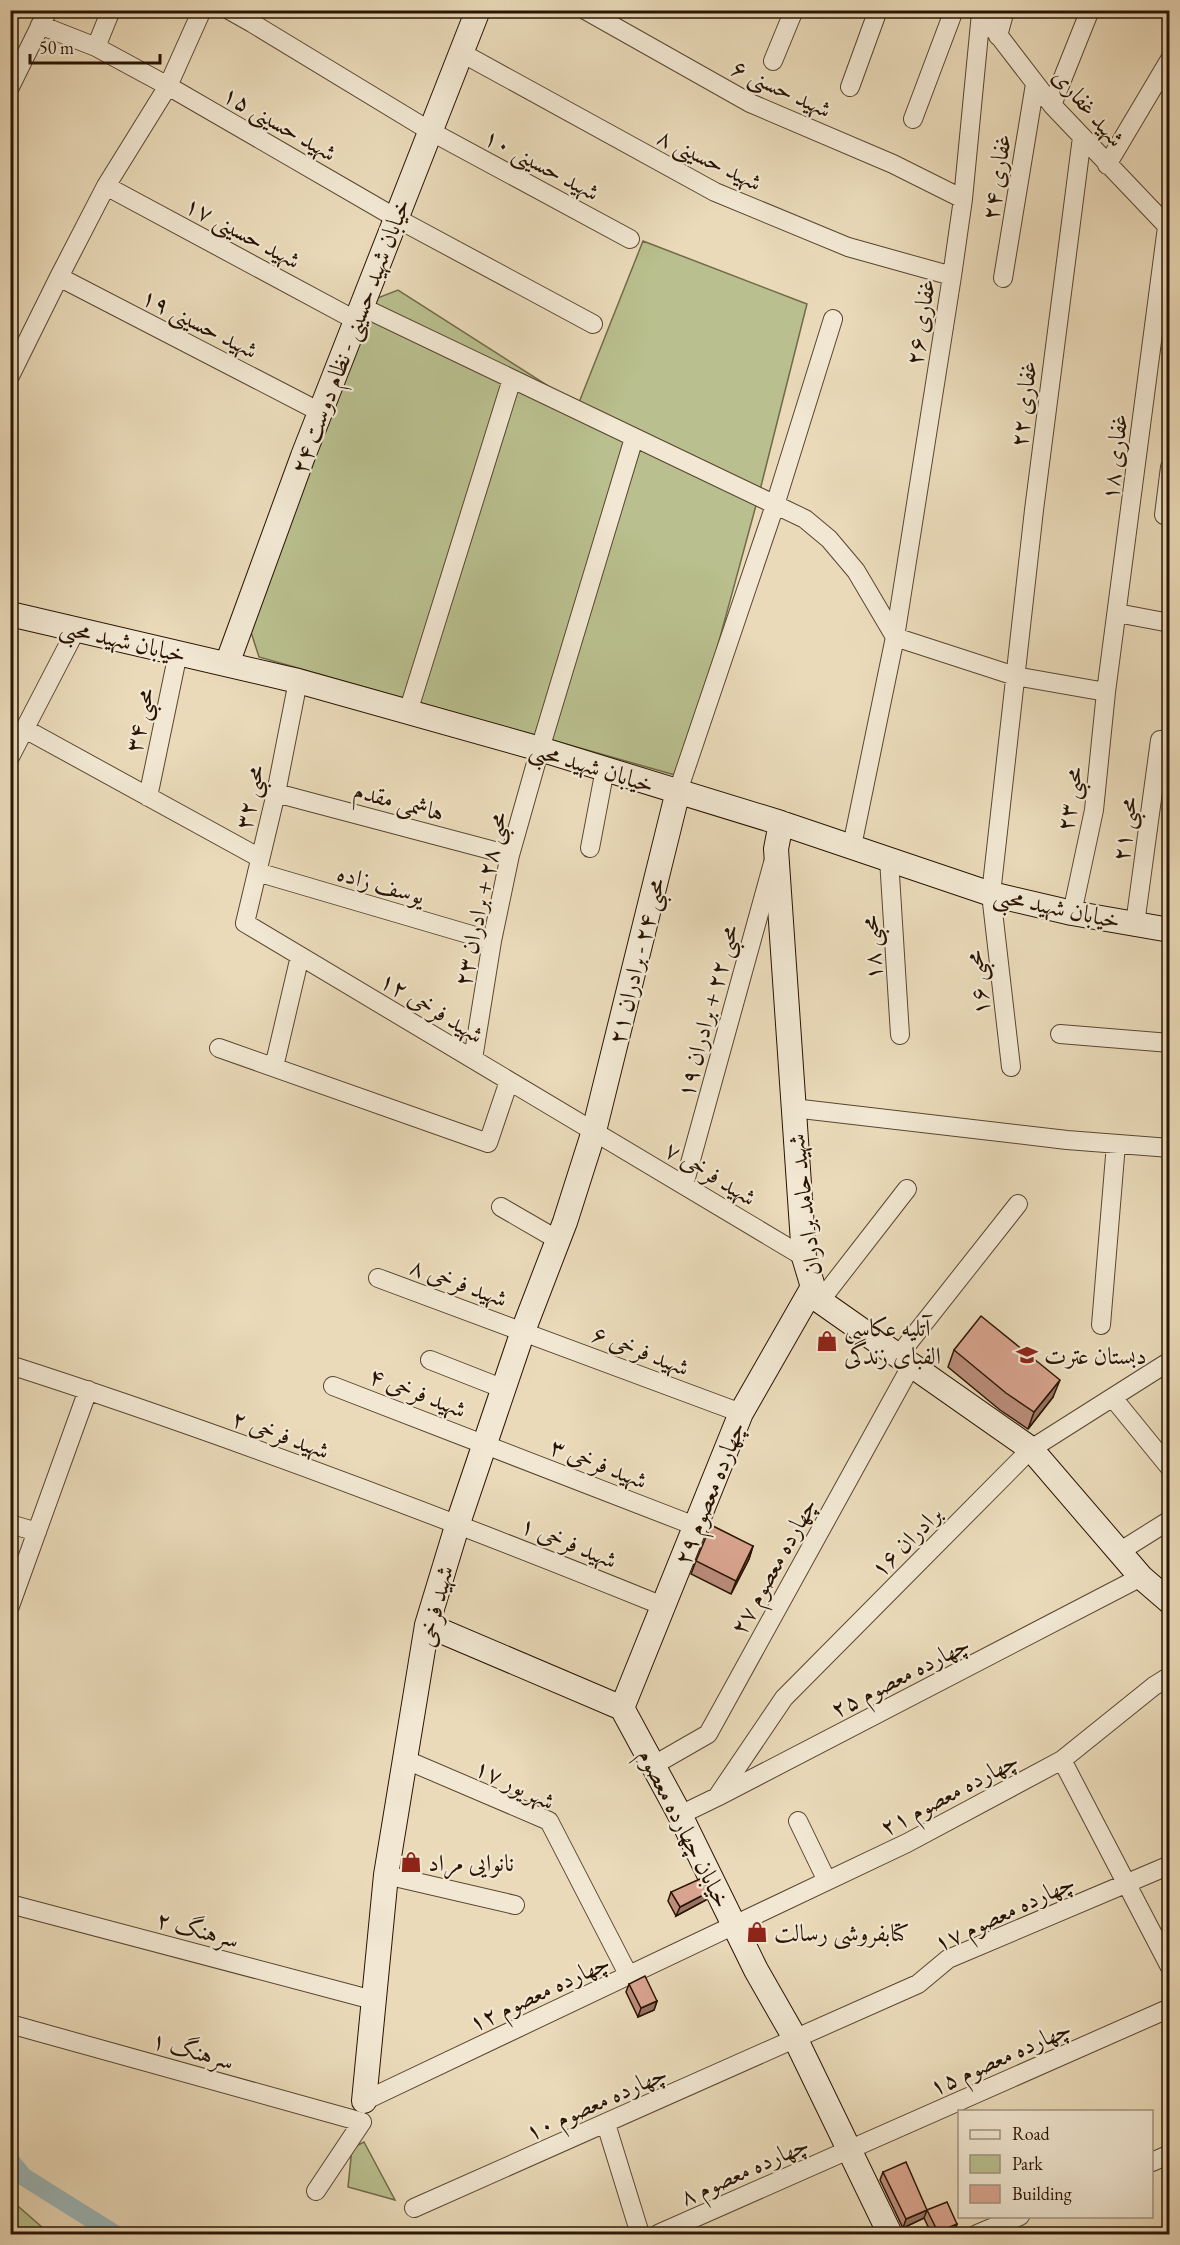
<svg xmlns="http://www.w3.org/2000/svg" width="1180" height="2245" font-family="'EB Garamond',Amiri,serif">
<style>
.green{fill:#b9bf8e;stroke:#716a48;stroke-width:1.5}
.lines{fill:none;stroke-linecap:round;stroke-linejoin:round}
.canal{stroke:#9cb8ba;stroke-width:18}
.street-casing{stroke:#594630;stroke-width:20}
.secondary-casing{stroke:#291402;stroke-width:26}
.street{stroke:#f1e7d2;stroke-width:18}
.secondary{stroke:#f1e7d2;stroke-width:24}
.wall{fill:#bb8d7b;stroke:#291402;stroke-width:1.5}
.shaded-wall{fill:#987364;stroke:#291402;stroke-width:1.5}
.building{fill:#d9a48f;stroke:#291402;stroke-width:1.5}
.labels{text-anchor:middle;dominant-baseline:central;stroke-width:4.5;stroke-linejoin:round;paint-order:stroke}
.street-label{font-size:24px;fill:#291402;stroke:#f1e7d2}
.poi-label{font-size:24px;fill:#291402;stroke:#f1e7d2;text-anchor:start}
</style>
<rect width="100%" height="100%" fill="#eadab9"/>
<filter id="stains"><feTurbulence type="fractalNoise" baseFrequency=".00333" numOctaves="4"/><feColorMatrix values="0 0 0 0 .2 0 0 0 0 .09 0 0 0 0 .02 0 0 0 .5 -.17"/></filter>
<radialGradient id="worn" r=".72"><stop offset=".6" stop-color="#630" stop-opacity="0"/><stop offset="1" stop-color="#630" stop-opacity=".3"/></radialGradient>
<path class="green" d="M643 241 807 304 758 498 682 777 259 657 249 626 375 299 398 290 578 405Z
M364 2142 395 2200 348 2187 352 2148Z
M11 2200 43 2228V2234L11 2228Z"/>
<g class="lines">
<path class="canal" d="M10 2160 24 2177 115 2234"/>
<defs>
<path id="street" d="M229 10 252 23 430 131 630 239
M585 10 750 103 893 164 963 199
M979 10 1052 105 1170 229
M40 25 96 47 168 86 396 218 593 324
M998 36 1005 10
M96 47 111 10
M460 52 715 192 848 247 952 276
M773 61 794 10
M10 87 48 10
M850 87 878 10
M1052 105 1090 10
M913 119 954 10
M1107 165 1170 59
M106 186 357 321
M59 277 320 412
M1003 278 1035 84
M362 307 805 519 829 539 856 571 895 637 1015 676 1106 692
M10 376 59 277 106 186 168 86 202 10
M1164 515 1170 467
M1117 613 1170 623
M298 681 276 793 245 923 804 1257
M408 712 512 379
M25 729 260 858
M10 757 77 628
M678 791 775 505 833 319
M276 793 510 855
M148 797 178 653
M852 846 895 637 952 276 963 199 981 13
M590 848 605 769
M889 859 900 1035
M257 872 492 941
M1072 913 1094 810 1106 692 1167 227
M1135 924 1160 740
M1060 1034 1170 1043
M219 1048 488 1143 509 1081
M473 1059 492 941 510 855 540 749 634 438
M274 1067 300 956
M1011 1067 991 894 1034 510 1082 137
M793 1108 1067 1140 1170 1148
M684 1185 773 863
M501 1207 558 1240
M378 1278 741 1413
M820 1301 907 1189
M1101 1325 1116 1144
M898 1356 1018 1204
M430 1360 504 1389
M10 1365C231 1436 448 1519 663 1606
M333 1386 695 1526
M1113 1398 1170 1468
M10 1524 37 1532
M1119 1552 1170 1520
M10 1606 88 1390
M404 1759 549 1821 629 1976
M1062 1760 1170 1967
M654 1765 708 1734 911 1366
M717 1797 784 1698 1031 1449 1170 1361
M680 1815 717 1797 1141 1577
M798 1821 827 1881
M386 1875 515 1905
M10 1904 373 2000
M10 2024 362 2122 316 2191
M364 2101 907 1843 1062 1760 1154 1686 1170 1676
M606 2124 640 2234
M1152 2162 1170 2154
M414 2208 918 1984 948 1959 1170 1865
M658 2234 1170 2008
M977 2234 1020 2216"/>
<path id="secondary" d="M10 614 298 681 540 749 781 823 991 894 1072 913 1170 930
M227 664 303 456 478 10
M781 823 776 849 804 1257 813 1287 820 1301 1031 1449 1141 1577 1170 1602
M427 1625 622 1708 680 1815 756 1970 796 2040 890 2234
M622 1708 741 1413 813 1287
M364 2101 386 1875 427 1625 458 1523 523 1331 565 1222 594 1131 678 791"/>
</defs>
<use href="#street" class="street-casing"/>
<use href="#secondary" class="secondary-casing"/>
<use href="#street" class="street"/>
<use href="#secondary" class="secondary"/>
</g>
<path class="wall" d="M954 1350 1053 1397 1028 1429 1000 1410 948 1367Z
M753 1546 749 1559 731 1594 691 1574 696 1561Z
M671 1892H709L706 1900 676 1916 668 1901Z
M629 1984 657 2001 654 2010 638 2017 626 1992Z
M883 2172 927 2210 957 2224 954 2233 950 2235H932L924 2218 903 2228 880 2180Z"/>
<path class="shaded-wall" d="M1060 1380 1053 1397 1028 1429 1034 1412Z
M753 1546 749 1559 731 1594 736 1581Z
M709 1892 706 1900 676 1916 680 1907Z
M657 2001 654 2010 638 2017 641 2008Z
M927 2210 924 2218 903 2228 906 2219Z
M957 2224 954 2233 950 2235H937L938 2232Z"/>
<path class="building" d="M981 1316 1060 1380 1034 1412 1006 1393 954 1350Z
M711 1525 753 1546 736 1581 696 1561Z
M702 1878 709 1892 680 1907 671 1892Z
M645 1976 657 2001 641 2008 629 1984Z
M906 2162 927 2210 906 2219 883 2172Z
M947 2202 957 2224 938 2232 927 2210Z"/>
<defs>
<symbol id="shop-bare" viewBox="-9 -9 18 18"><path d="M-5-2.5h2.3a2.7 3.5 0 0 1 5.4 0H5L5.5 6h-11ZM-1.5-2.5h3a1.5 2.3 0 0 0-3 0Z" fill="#8f2418" stroke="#f1e7d2" stroke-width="2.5" paint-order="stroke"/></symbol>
<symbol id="school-bare" viewBox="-9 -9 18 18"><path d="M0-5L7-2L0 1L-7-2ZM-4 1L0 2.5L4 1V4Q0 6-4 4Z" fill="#8f2418" stroke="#f1e7d2" stroke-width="2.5" paint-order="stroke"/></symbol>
</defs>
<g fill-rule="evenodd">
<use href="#shop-bare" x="812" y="1326" width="30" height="30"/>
<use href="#school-bare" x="1012" y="1340" width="30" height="30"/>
<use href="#shop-bare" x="396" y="1847" width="30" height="30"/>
<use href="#shop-bare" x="742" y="1917" width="30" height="30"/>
</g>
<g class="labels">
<g class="street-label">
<text transform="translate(782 88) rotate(25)">شهید حسنی ۶</text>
<text transform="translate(1089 107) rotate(49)">شهید غفاری</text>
<text transform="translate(280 123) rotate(30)">شهید حسینی ۱۵</text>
<text transform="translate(710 159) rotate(26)">شهید حسینی ۸</text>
<text transform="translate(542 164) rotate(28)">شهید حسینی ۱۰</text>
<text transform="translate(996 177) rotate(-81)">غفاری ۲۴</text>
<text transform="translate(243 232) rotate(28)">شهید حسینی ۱۷</text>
<text transform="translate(920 322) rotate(-81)">غفاری ۲۶</text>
<text transform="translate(200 323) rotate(27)">شهید حسینی ۱۹</text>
<text transform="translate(350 336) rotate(-69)">خیابان شهید حسینی - نظام دوست ۲۴</text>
<text transform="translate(1023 404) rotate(-83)">غفاری ۲۲</text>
<text transform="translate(1114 457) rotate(-83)">غفاری ۱۸</text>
<text transform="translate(123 640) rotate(13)">خیابان شهید محبی</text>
<text transform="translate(139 720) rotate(-78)">محبی ۳۴</text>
<text transform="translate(592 766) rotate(17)">خیابان شهید محبی</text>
<text transform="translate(249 797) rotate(-78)">محبی ۳۲</text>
<text transform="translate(1069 799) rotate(-81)">محبی ۲۳</text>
<text transform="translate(399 801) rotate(15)">هاشمی مقدم</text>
<text transform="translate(1124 829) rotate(-82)">محبی ۲۱</text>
<text transform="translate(381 884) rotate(16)">یوسف زاده</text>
<text transform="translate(480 899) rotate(-78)">محبی ۲۸ + برادران ۲۳</text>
<text transform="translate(1057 907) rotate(12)">خیابان شهید محبی</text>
<text transform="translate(871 948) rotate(-94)">محبی ۱۸</text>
<text transform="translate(636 961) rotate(-76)">محبی ۲۴ - برادران ۲۱</text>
<text transform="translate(977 983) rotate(-97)">محبی ۱۶</text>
<text transform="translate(432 1007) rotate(31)">شهید فرخی ۱۲</text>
<text transform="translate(707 1011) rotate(-75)">محبی ۲۲ + برادران ۱۹</text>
<text transform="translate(711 1173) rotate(31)">شهید فرخی ۷</text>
<text transform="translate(804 1205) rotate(-97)">شهید حامد برادران</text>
<text transform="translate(459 1282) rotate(20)">شهید فرخی ۸</text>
<text transform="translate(641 1350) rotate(21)">شهید فرخی ۶</text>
<text transform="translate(418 1392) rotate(21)">شهید فرخی ۴</text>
<text transform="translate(281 1434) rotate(20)">شهید فرخی ۲</text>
<text transform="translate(599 1463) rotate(21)">شهید فرخی ۳</text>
<text transform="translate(709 1493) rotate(-68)">چهارده معصوم ۲۹</text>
<text transform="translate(906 1541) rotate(-45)">برادران ۱۶</text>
<text transform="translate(569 1542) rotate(22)">شهید فرخی ۱</text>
<text transform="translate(773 1566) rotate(-61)">چهارده معصوم ۲۷</text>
<text transform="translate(435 1606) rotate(-76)">شهید فرخی</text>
<text transform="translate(900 1676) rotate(-27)">چهارده معصوم ۲۵</text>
<text transform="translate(515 1784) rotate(26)">۱۷ شهریور</text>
<text transform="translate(949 1793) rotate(-28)">چهارده معصوم ۲۱</text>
<text transform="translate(685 1828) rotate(63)">خیابان چهارده معصوم</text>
<text transform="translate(1004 1912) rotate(-25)">چهارده معصوم ۱۷</text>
<text transform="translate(198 1929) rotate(15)">سرهنگ ۲</text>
<text transform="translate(539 1992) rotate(-25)">چهارده معصوم ۱۲</text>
<text transform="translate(193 2050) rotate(16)">سرهنگ ۱</text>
<text transform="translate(1000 2057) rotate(-24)">چهارده معصوم ۱۵</text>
<text transform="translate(596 2102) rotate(-24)">چهارده معصوم ۱۰</text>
<text transform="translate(744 2170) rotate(-24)">چهارده معصوم ۸</text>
</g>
<g class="poi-label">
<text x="844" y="1327">آتلیه عکاسی<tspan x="844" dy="28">الفبای زندگی</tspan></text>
<text x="1044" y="1355">دبستان عترت</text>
<text x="428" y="1862">نانوایی مراد</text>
<text x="774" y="1932">کتابفروشی رسالت</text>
</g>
</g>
<rect width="1180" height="2245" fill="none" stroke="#eadab9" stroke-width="36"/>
<rect x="12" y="12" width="1156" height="2221" fill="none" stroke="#291402" stroke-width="3"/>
<rect x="18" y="18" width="1144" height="2209" fill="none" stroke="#291402" stroke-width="1.5"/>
<rect x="958" y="2110" width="195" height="108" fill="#f1e7d2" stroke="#a1937f" stroke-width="1.5"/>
<rect x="970" y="2130" width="30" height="9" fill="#f1e7d2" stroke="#a1937f" stroke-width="1.5"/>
<text x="1012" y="2140" font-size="18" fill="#291402">Road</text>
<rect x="970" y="2155" width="30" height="18" fill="#b9bf8e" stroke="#a1937f" stroke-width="1.5"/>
<text x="1012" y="2170" font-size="18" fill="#291402">Park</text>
<rect x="970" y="2185" width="30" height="18" fill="#d9a48f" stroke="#a1937f" stroke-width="1.5"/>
<text x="1012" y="2200" font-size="18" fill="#291402">Building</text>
<path d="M30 54v9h130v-9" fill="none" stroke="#291402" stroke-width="3"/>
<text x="39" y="54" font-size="18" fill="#291402" stroke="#f1e7d2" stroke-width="4.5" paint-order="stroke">50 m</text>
<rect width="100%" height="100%" filter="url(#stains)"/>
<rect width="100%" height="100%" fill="url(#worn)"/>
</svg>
